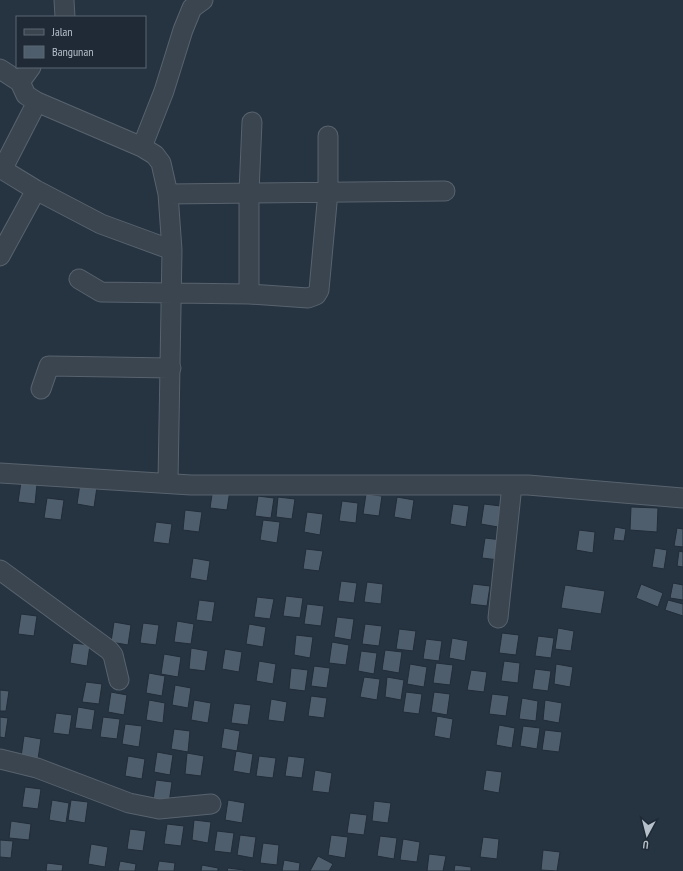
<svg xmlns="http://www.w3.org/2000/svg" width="683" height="871" font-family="'PT Sans Narrow',sans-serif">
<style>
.building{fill:#4f5e6c;stroke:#212c38}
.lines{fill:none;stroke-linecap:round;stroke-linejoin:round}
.street-casing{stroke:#58636e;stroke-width:21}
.street{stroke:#3a4550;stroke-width:19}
</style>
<rect width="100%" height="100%" fill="#263341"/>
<path class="building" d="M21 482 37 484 35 504 18 502Z
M80 484 97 487 94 507 77 504Z
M213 488 230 490 227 510 210 508Z
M366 494 382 496 379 516 363 514Z
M258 496 274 498 271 518 255 516Z
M278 497 295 499 292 519 276 517Z
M397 497 414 500 411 520 394 517Z
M47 498 64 500 61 520 44 518Z
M342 501 358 503 356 523 339 521Z
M453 504 469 506 466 527 450 524Z
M484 504 501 506 498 527 481 524Z
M631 507 658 508 657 532 630 530Z
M185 510 202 512 199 532 183 530Z
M307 512 323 514 320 535 304 532Z
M263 520 280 522 277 543 260 540Z
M156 522 172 524 169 544 153 542Z
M615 527 626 529 624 541 613 540Z
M677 528 683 529V547L674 546Z
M579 530 595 532 593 553 576 550Z
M485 538 502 540 499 560 482 558Z
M655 548 667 550 664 569 652 567Z
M306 549 323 551 319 571 303 569Z
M679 551 683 552V567L677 566Z
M193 558 210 561 207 581 190 578Z
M341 581 357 583 354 603 338 601Z
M367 582 383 584 381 604 364 602Z
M673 583 683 585V600L670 598Z
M473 584 490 586 487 606 470 604Z
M641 584 663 593 658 607 636 598Z
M565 585 605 591 601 614 561 608Z
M286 596 303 598 300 618 283 616Z
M257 597 274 599 270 619 254 617Z
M199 600 215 602 212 622 196 620Z
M668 600 683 604V616L665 610Z
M307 604 324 606 321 626 304 624Z
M21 614 37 616 34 636 18 634Z
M337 617 354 619 351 640 334 637Z
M177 621 194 624 191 644 174 642Z
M114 622 131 625 128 645 111 642Z
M143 623 159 625 156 645 140 643Z
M249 624 266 627 263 647 246 644Z
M365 624 382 626 379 646 362 644Z
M558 628 574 631 571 651 555 649Z
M399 629 416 631 413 651 396 649Z
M502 633 519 635 516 655 499 653Z
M296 635 313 637 310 658 294 655Z
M538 636 554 638 551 658 535 656Z
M452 638 468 641 465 661 449 658Z
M426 639 442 641 439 661 423 659Z
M332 642 349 645 346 665 329 663Z
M73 643 90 645 87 666 70 663Z
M191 648 208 651 205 671 189 669Z
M225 649 242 652 239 672 222 669Z
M385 650 402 652 399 673 382 670Z
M361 651 377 653 374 674 358 671Z
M164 654 181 657 178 677 161 674Z
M259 661 276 664 273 684 256 681Z
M504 661 520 663 518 683 501 681Z
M436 663 453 665 450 685 433 683Z
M410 664 427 667 424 687 407 684Z
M556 664 573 667 570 687 554 684Z
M314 666 330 668 327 688 311 686Z
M291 668 308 670 305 691 289 689Z
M535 669 551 671 548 691 532 689Z
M471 670 487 672 484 692 467 690Z
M149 673 165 676 162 696 146 693Z
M364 677 380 679 377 700 360 697Z
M387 677 404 680 401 700 385 697Z
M86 682 102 684 99 704 82 702Z
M175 685 191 688 188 708 172 705Z
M0 690 9 691 6 711H0Z
M111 692 127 695 124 715 108 712Z
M406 692 422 694 419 714 403 712Z
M434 692 450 694 447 715 431 712Z
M492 694 509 696 506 716 489 714Z
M311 696 327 698 324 718 308 716Z
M522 698 538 701 536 721 519 719Z
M271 699 287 702 284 722 268 720Z
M149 700 165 703 163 723 146 720Z
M194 700 211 703 208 723 191 720Z
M545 700 562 703 559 723 543 720Z
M234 703 251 705 248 725 231 723Z
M78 707 95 710 92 730 75 728Z
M56 713 72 715 69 735 53 733Z
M437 716 453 719 450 739 434 736Z
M0 717 8 718 5 738 0 737Z
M103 717 120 719 117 739 100 737Z
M125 724 142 726 139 747 122 744Z
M499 725 515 728 512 748 496 745Z
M523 726 540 728 537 749 520 746Z
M224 728 240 731 237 751 221 748Z
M174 729 190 731 188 752 171 749Z
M545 730 562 732 559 752 542 750Z
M24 736 41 739 38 759 21 757Z
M236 751 253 754 250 774 233 771Z
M157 752 173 755 170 775 154 772Z
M187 753 204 756 201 776 185 774Z
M128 756 145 759 142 779 125 776Z
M259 756 276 758 273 778 256 776Z
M288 756 305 758 302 778 285 776Z
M315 770 332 773 329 793 312 791Z
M486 770 502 772 499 793 483 790Z
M156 780 172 782 169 803 153 800Z
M25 787 41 789 38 809 22 807Z
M52 800 69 803 66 823 49 820Z
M71 800 88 802 85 823 68 820Z
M228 800 245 803 242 823 225 820Z
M374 801 391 803 388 823 372 821Z
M350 813 367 815 364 835 347 833Z
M194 820 211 822 208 843 192 840Z
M11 821 31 824 29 840 9 838Z
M167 824 184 826 181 846 164 844Z
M130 829 146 831 143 851 127 849Z
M217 831 234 833 231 853 214 851Z
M240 835 256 837 253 858 237 855Z
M331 835 348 837 345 858 328 855Z
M380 836 397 838 394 859 377 856Z
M483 837 499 839 497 859 480 857Z
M403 839 420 842 417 862 400 860Z
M0 840 13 841 11 858 0 857Z
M263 843 279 845 277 865 260 863Z
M91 844 108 847 105 867 88 864Z
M543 850 560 852 557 871 541 870Z
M429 854 446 856 443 871H427Z
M318 856 333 864 329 871H310Z
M284 860 300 863 299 871H282Z
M120 861 136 864 135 871H118Z
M159 861 175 863 174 871H157Z
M47 863 63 865 62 871H46Z
M202 865 218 868V871H201Z
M455 865 471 867V871H454Z
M228 868 244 870V871H227Z"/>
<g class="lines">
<defs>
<path id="street" d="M64 0 65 17
M0 69 20 82 26 95 37 102 142 147 155 155 161 163 168 194 172 250 168 482
M20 82 31 67
M142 147 164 91 183 30 192 8 203 0
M0 168 36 190 101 224 172 250
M2 170 37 102
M168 194 445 191
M0 256 36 190
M79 279 101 292 249 294 308 298 316 295 319 290 328 192V136
M249 294V192L252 122
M41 389 49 366 171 368
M0 473 191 485H528L683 498
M0 570 109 650 113 655 119 680
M498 618 512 485
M0 759 37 768 129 803 159 809 211 804"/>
</defs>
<use href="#street" class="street-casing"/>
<use href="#street" class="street"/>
</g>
<rect x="16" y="16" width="130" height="52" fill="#1f2a36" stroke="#5b6672"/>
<rect x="24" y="29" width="20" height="6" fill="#3a4550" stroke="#5b6672"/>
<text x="52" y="36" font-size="12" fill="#b6c0cb">Jalan</text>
<rect x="24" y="46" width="20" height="12" fill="#4f5e6c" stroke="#5b6672"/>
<text x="52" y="56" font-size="12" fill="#b6c0cb">Bangunan</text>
<g transform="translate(647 835) rotate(187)" stroke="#1f2a36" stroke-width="3" paint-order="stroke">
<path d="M0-3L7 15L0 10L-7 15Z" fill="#b6c0cb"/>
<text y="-6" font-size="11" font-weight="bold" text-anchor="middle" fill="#b6c0cb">U</text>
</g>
</svg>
